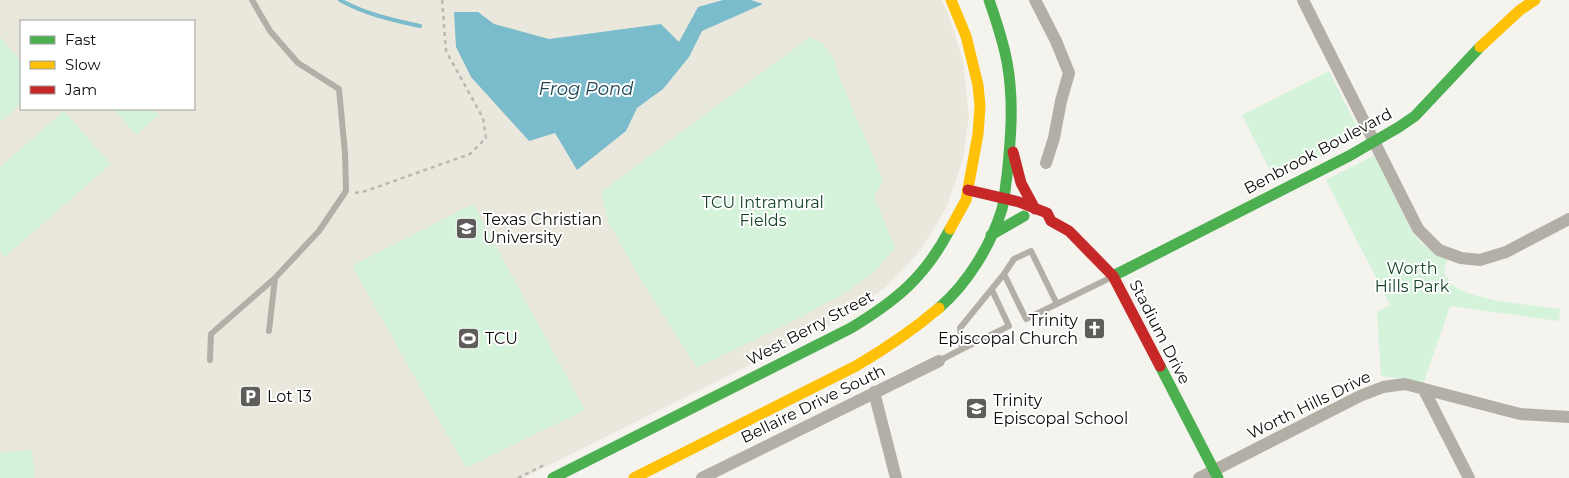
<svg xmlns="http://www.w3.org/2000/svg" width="1569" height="478" font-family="Montserrat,sans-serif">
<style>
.built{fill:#eae8dc;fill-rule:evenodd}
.green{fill:#d5f2da}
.water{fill:#7abbcc}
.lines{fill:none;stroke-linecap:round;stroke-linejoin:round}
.stream{stroke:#7abbcc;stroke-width:4}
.path{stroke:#bbb8b2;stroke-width:2.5;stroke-dasharray:4 4;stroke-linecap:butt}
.lane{stroke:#b3afa6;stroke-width:6}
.street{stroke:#b3afa6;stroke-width:12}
.fast{stroke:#4caf50;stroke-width:11}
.slow{stroke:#ffc107;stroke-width:11}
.jam{stroke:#c62828;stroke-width:11}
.labels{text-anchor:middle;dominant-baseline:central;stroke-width:4;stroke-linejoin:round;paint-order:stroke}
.street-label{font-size:16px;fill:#0d0c09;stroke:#fff}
.park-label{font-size:16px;fill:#144526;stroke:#fff}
.poi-label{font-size:16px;fill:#0d0c09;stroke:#fff;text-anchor:start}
.water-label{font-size:18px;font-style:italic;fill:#1e4853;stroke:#fff}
</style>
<rect width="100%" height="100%" fill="#f4f3ee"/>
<path class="built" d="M0 0H942L948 13 963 60 969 116 963 159 947 206 921 250 886 287 832 324 523 478H0ZM21 21H194V109H21Z"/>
<path class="green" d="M0 37 21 61V103L0 122Z
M810 37 823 44 833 57 839 77 883 180 874 197 895 248 874 272 843 294 801 317 697 368 636 272 608 221 601 192Z
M1329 71 1362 136 1275 180 1242 115Z
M113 109H153L159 115 136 135Z
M64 111 111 164 5 257 0 251V167Z
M1375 155 1413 234 1423 245 1447 259 1444 273C1446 276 1448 280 1451 283 1467 301 1535 305 1560 309L1559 321 1450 306 1423 385 1396 378 1381 376 1377 312 1390 305 1326 180Z
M473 204 585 410 466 468 352 266Z
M32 450 35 478H0V453Z"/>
<path class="water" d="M723 0H751L763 4 702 31 689 57 663 89 637 108 626 131 577 170 555 133 529 141 471 77 456 47 454 12H478L494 24 549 39 661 24 679 42 698 7Z"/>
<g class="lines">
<path class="stream" d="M340 0C365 14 392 20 420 26"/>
<path class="path" d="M355 193 366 191 470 154 486 138 483 118 446 51 442 0
M518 478 544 465"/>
<path class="lane" d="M252 0 270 31 298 63 339 89 345 153 346 191 319 231 275 278 269 331
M992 290 1009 326 962 349 960 328 1004 274
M1057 304 1031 251 1014 259 1004 274 1026 319 1112 277
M210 360 211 334 275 278
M939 361 962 349"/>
<path class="street" d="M1035 0 1056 41 1069 73 1061 101 1054 138 1046 163
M1303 0 1418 229 1439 250 1461 258 1480 260 1506 252 1569 219
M1424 390 1469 478
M874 392 896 478
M702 478 939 361
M1199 478 1360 396 1383 387 1405 384 1520 414 1569 417"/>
<path class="fast" d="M991 235 1024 216
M1113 276 1349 156 1399 127 1415 116 1480 47
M939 308C968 283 991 245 1002 209 1005 198 1005 187 1007 176 1011 137 1014 100 1007 62 1003 41 996 20 989 0
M1160 366 1218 478
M553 478 851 328C897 300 925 277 950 229"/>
<path class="slow" d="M1480 47 1520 10 1535 0
M950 229 966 200 978 134 980 106 978 85 966 36 951 0
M634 478 856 366C885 349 913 330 939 308"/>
<path class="jam" d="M1013 152 1021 183 1035 209
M968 190 1019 202 1047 213 1051 221 1069 231 1113 276 1160 366"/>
</g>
<defs>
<symbol id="university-square" viewBox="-11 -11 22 22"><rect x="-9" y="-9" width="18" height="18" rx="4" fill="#5e5d59" stroke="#fff"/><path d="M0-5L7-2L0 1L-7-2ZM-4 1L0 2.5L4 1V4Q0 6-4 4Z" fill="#fff"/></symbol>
<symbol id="church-square" viewBox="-11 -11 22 22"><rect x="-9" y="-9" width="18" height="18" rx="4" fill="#5e5d59" stroke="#fff"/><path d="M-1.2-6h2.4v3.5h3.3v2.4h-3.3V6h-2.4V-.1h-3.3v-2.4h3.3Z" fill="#fff"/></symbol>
<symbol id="stadium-square" viewBox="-11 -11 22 22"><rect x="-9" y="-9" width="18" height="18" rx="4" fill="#5e5d59" stroke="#fff"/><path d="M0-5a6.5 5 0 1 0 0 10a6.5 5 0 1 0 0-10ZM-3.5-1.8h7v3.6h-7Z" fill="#fff"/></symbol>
<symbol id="parking-square" viewBox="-11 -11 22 22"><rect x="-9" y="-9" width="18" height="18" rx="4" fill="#5e5d59" stroke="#fff"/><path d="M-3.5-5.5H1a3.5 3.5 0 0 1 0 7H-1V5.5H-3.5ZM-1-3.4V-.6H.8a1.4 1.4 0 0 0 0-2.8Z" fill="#fff"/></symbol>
<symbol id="school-square" viewBox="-11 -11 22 22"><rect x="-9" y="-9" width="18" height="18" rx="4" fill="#5e5d59" stroke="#fff"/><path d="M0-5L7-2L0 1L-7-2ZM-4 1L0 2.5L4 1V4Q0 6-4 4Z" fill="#fff"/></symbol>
</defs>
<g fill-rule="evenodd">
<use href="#university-square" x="454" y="216" width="25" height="25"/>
<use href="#church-square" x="1082" y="316" width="25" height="25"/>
<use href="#stadium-square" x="456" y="326" width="25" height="25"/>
<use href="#parking-square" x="238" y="384" width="25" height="25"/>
<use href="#school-square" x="964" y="396" width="25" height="25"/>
</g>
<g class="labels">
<g class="street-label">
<text transform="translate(1318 151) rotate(-28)">Benbrook Boulevard</text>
<text transform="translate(810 328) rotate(-28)">West Berry Street</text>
<text transform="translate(1160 332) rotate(63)">Stadium Drive</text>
<text transform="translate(813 404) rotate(-26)">Bellaire Drive South</text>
<text transform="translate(1309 405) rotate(-26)">Worth Hills Drive</text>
</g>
<g class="park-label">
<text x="763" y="202">TCU Intramural<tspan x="763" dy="18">Fields</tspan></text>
<text x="1412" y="268">Worth<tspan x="1412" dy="18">Hills Park</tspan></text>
</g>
<g class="poi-label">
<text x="483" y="219">Texas Christian<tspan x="483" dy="18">University</tspan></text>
<text x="1078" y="320" text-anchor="end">Trinity<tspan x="1078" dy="18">Episcopal Church</tspan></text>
<text x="485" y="338">TCU</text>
<text x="267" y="396">Lot 13</text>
<text x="993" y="400">Trinity<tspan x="993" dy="18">Episcopal School</tspan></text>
</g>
<g class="water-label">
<text x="586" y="89">Frog Pond</text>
</g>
</g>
<rect x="20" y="20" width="175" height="90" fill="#ffffff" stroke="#9e9e9d"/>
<rect x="30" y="36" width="25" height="8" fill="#4caf50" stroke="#9e9e9d"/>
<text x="65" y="45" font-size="15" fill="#0d0c09">Fast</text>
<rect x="30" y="61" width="25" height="8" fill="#ffc107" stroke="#9e9e9d"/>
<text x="65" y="70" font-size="15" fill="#0d0c09">Slow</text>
<rect x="30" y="86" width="25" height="8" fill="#c62828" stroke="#9e9e9d"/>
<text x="65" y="95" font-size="15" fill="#0d0c09">Jam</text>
</svg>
